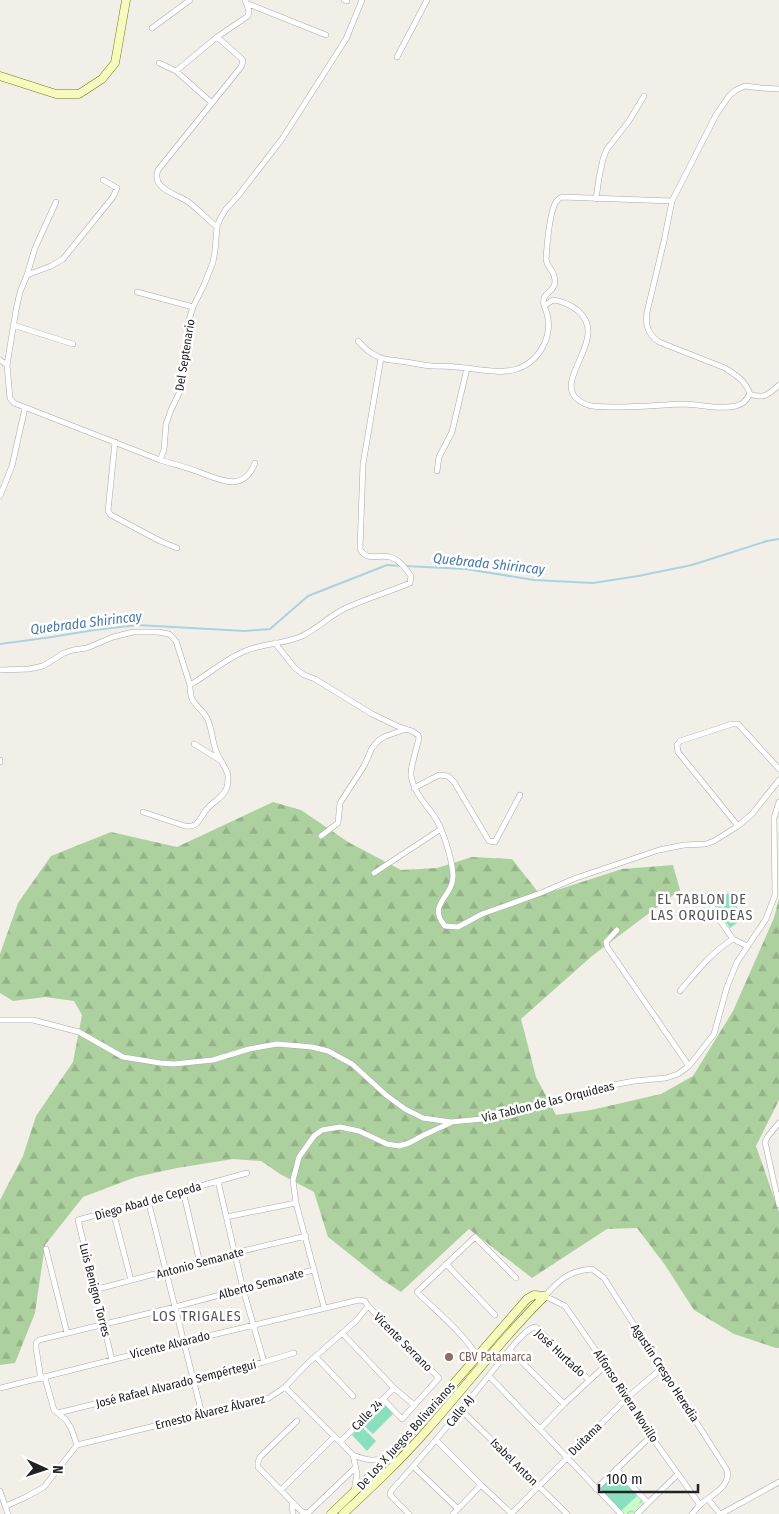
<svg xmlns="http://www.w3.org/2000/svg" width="779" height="1514" font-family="'Fira Sans Condensed',sans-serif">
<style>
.forest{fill:url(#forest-firs)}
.park{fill:url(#park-crowns)}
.pitch{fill:#88e0be}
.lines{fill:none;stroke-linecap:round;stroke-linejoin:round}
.stream{stroke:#aad3df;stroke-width:2}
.street-casing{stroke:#a9a9a9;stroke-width:6}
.secondary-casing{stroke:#707d05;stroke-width:9}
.street{stroke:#fff;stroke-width:5}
.secondary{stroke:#f7fabf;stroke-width:8}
.education-dot{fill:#8d6e63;stroke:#fff;stroke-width:2}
.labels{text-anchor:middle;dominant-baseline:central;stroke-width:5;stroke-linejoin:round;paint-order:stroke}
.street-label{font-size:12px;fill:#222;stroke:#fff}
.education-label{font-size:12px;fill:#785e54;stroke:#fff;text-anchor:start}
.water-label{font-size:14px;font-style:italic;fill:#4a7aab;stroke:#fff}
.neighbourhood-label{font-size:14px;letter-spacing:1px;fill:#555;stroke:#fff}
</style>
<defs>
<pattern id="forest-firs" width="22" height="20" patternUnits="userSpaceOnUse" patternTransform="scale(1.25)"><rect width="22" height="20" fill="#add19e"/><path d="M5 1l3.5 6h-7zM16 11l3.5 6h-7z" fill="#95b388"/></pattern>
<pattern id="park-crowns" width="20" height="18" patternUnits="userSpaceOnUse" patternTransform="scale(1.25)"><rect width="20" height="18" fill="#c8facc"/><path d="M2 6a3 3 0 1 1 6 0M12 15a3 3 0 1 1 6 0" fill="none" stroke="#acd6af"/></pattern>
</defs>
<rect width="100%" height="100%" fill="#f2efe9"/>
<path class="forest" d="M273 802 301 810 348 842 401 870 437 868 472 857 512 859 538 892 557 890 622 869 673 865 680 890 592 956 521 1019 536 1077 556 1115 591 1110 661 1094 693 1076 733 1011 774 918 779 898V1100L756 1146 779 1212V1348H776L734 1334 694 1310 665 1265 637 1228 607 1229 532 1278 469 1229 401 1292 381 1279 328 1237 314 1192 280 1174 261 1161 233 1159 177 1168 136 1177 83 1197 45 1245 35 1313 15 1363 0 1365V1200L23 1156 36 1116 73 1062 82 1015 74 1001 45 997 13 1001 0 993V954L18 903 51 856 111 832 177 847Z"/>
<path class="park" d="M637 1496 644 1503 632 1514H624L621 1511Z"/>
<path class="pitch" d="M728 893 744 918 730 928 713 903Z
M383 1403 393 1414 373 1434 362 1424Z
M361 1426 376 1441 367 1451 352 1435Z
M616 1473 637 1496 621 1511 599 1490Z"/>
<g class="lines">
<path class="stream" d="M405 566 466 569 534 580 593 583 638 576 692 565 767 541 779 539
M0 644 52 637 94 630 137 625 245 631 270 629 308 596 387 565 401 566"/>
<defs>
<path id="street" d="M344 0 347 1
M246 3 326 35
M152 28 190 0
M397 57 427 0
M159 63 176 71 217 37 248 16 249 11 245 0
M176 71 212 103
M596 199 599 178 603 159 607 149 629 121 644 96
M217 227C207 219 197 208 187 201 175 194 151 188 158 170L241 67 243 61 241 58 217 37
M27 275 35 248 56 202
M137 292 193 307
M544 306C541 291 554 294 555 282 555 269 547 269 546 259 547 245 549 213 556 202 558 199 559 198 562 197L672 201
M13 325 73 344
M358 341C364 348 371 354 379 357 385 360 392 360 398 361 409 362 421 365 432 366 440 366 448 366 455 367 475 368 498 375 517 369 542 360 556 331 544 306L553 300C562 301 569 304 577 310 610 336 557 376 575 397 580 402 585 405 592 406 622 409 653 405 683 404 700 404 719 410 736 406 744 404 746 400 750 394 745 380 737 376 725 368L659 342C648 334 645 326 647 312L664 241 672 201 716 115 729 96 736 90 745 86 761 88 779 89
M0 360 7 365 10 398 14 403 160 460 164 450 166 424 171 410 182 387 188 323 193 307 204 285 213 262 215 251 217 227 220 219 226 209 238 196 282 139 346 39 362 0
M7 365 16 310 20 292 27 275 51 266 63 259 113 197 117 188 103 180
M750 394C764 399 768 395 779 385
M115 442 108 511 111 515 160 541 177 548
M160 460C173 464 186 467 199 472 221 480 243 493 255 463
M437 471 439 457 452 432 467 368
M0 496 12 466 25 408
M275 643 295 668 304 675 315 679 372 714 397 726 412 731 418 735 419 738C417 748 410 767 411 776 414 793 425 803 434 816 443 829 452 859 453 875 454 897 426 904 445 926L458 927 482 914 541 893 576 878 659 850 684 845 706 844 714 841 738 826 752 814 779 780
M0 670 29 669 43 666 64 653 73 650 87 648 113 637 133 632H158L169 634 176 641 190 685C209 674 225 659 245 651 262 644 280 644 297 638 315 632 328 616 346 608 365 599 389 592 410 583L411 576C405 568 400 560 390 557 378 554 367 562 360 549L363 464 381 358
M194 744 220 760
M0 760V762
M414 788 439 775 448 776 454 782 489 841 495 842 520 795
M143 812 185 826C199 828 199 818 207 809 213 801 224 798 227 787 228 784 228 778 228 775 226 767 219 759 216 751 212 740 212 728 207 718 198 703 190 706 190 685
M738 826 678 752 677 745 680 741 732 724H738L779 769
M321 836 338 823 340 803 364 766 372 748 379 740 386 736 406 729
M374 873 441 829
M707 896 719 919 733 939
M617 930 606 942 607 947 689 1066
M680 991C696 972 712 952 733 939L747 946
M0 1020H33L79 1032 123 1057 160 1063 174 1064 213 1060 249 1049 277 1044 312 1047 328 1051 352 1064 386 1095 405 1109 423 1118 451 1122 482 1119 509 1114 560 1102 608 1086 634 1081 666 1078 678 1074 689 1066 714 1034 727 987 737 962 766 919 775 895 774 818 779 802
M779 1123 768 1136 765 1142 779 1205
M218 1181 243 1289 264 1362
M183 1191 200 1263
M148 1200 202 1414
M113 1211 131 1280
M226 1217 296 1203
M46 1249 67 1333
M446 1264 495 1315
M94 1290 234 1253 306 1236
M324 1307 296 1203 293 1180 299 1157 314 1136 322 1130 340 1127 359 1131 387 1144 399 1146 409 1143 424 1135 450 1123
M342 1333 394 1388 413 1404
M510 1350 564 1404
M316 1357 353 1396
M112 1360 78 1220 247 1173
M482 1365C469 1337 438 1313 417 1292L475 1237 516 1278
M489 1376 621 1514
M45 1378 54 1410 66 1420 71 1428 77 1445
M41 1379 36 1348V1343L39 1340 175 1307 313 1270
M285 1387 353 1455C368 1461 374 1461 389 1458L395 1465
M0 1388 183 1342 359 1300 365 1301 368 1306 439 1378 402 1419 383 1399
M461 1410 567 1514
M58 1413 264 1362 294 1353
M297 1421 260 1457 258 1462V1467L302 1512 308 1513 356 1467
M540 1429 564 1404 606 1365
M436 1440 481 1485 512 1514
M340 1442 394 1388
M77 1445 269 1398 285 1387 308 1363 356 1321 368 1306
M353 1455 357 1474 354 1491
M414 1467 458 1509
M616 1469 648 1503
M596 1489 651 1436
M281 1490 334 1437
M0 1491 8 1514
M708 1499 720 1514
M292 1503 293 1514
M6 1506 26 1497 44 1487 77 1445
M409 1514 392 1497 390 1494 391 1491C431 1447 469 1401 506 1354 512 1347 527 1327 536 1327L589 1380
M453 1514 481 1485
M511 1514 628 1397 662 1368
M637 1514 678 1474
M692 1514C695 1511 697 1507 701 1504 711 1495 731 1487 727 1470L604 1278 592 1269C569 1271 560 1279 545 1296L565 1306 628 1397 651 1436 700 1505
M721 1514 779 1482"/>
<path id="secondary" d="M0 76 56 94H79L102 79 115 63 126 0
M331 1514 389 1458 527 1299 534 1295 545 1296
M343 1514C372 1487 401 1460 427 1430 466 1386 502 1338 545 1296"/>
</defs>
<use href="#street" class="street-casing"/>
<use href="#secondary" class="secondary-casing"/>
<use href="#street" class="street"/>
<use href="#secondary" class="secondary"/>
</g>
<circle class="education-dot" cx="449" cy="1357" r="5"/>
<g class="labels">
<g class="street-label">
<text transform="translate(185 355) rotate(-81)">Del Septenario</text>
<text transform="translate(548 1102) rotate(-14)">Via Tablon de las Orquideas</text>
<text transform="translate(148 1201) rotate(-16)">Diego Abad de Cepeda</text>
<text transform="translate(200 1263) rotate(-15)">Antonio Semanate</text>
<text transform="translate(261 1284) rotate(-15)">Alberto Semanate</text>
<text transform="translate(95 1290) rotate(76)">Luis Benigno Torres</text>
<text transform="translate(403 1342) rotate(45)">Vicente Serrano</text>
<text transform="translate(170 1345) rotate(-14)">Vicente Alvarado</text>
<text transform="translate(560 1353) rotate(43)">José Hurtado</text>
<text transform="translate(665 1373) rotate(57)">Agustín Crespo Heredia</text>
<text transform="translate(176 1384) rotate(-14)">José Rafael Alvarado Sempértegui</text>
<text transform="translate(626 1396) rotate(57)">Alfonso Rivera Novillo</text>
<text transform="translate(460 1411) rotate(-51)">Calle AJ</text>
<text transform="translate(210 1412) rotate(-14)">Ernesto Álvarez Álvarez</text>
<text transform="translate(367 1415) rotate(-45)">Calle 24</text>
<text transform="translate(406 1436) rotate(-48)">De Los X Juegos Bolivarianos</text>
<text transform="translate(585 1439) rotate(-45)">Duitama</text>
<text transform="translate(514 1462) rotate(45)">Isabel Anton</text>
</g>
<g class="education-label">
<text x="459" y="1357">CBV Patamarca</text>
</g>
<g class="water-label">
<text transform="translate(489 564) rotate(6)">Quebrada Shirincay</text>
<text transform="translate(86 623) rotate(-7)">Quebrada Shirincay</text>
</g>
<g class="neighbourhood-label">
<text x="702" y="899">EL TABLON DE<tspan x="702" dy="16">LAS ORQUIDEAS</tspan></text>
<text x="197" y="1316">LOS TRIGALES</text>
</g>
</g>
<g transform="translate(45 1469) rotate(93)" stroke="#ffffff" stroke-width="4" paint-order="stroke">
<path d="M0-4L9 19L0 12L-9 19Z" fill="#222222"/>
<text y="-8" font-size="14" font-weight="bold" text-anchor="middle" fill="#222222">N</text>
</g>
<path d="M599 1484v8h99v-8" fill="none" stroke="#222222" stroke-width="2.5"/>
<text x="606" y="1484" font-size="15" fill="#222222" stroke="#ffffff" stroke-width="4" paint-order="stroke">100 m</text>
</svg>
